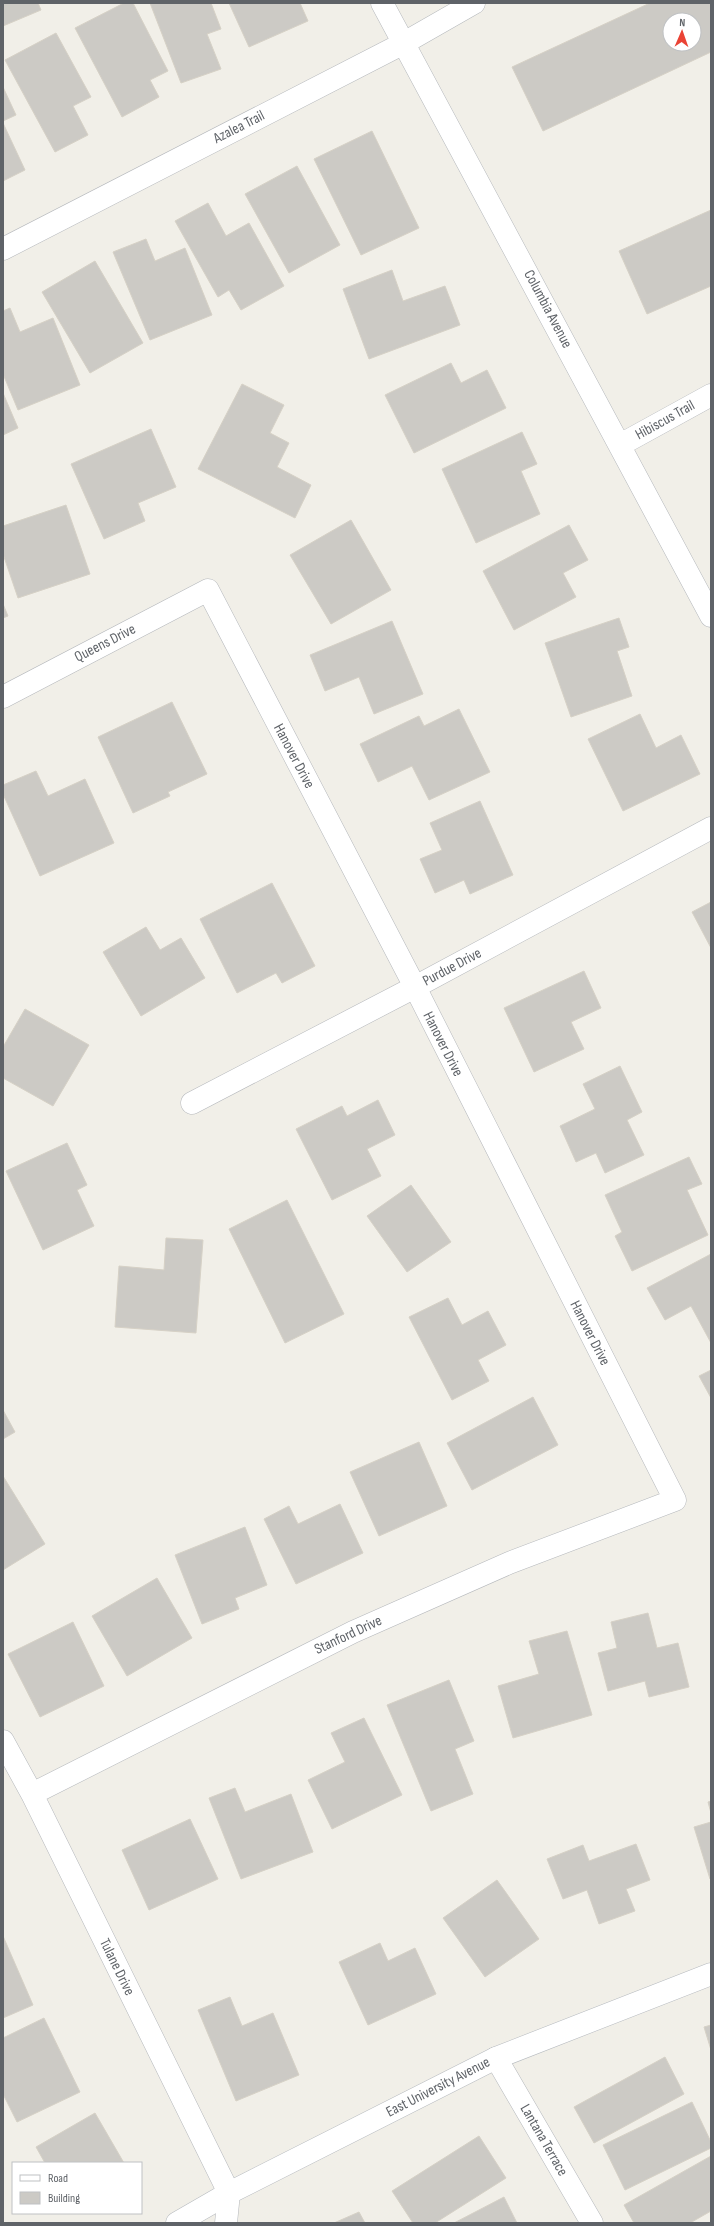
<svg xmlns="http://www.w3.org/2000/svg" width="714" height="2226" font-family="'Sofia Sans Condensed',sans-serif">
<style>
.building{fill:#cccac5;stroke:#d6d1c6;fill-rule:evenodd}
.lines{fill:none;stroke-linecap:round;stroke-linejoin:round}
.street-casing{stroke:#b5b8bc;stroke-width:23}
.secondary-casing{stroke:#b6babf;stroke-width:23}
.street{stroke:#fff;stroke-width:22}
.secondary{stroke:#fff;stroke-width:22}
.labels{text-anchor:middle;dominant-baseline:central;stroke-width:3;stroke-linejoin:round;paint-order:stroke}
.street-label{font-size:15px;fill:#5f6368;stroke:#fff}
</style>
<rect width="100%" height="100%" fill="#f1efe8"/>
<path class="building" d="M3 3H38L41 10 3 26Z
M124 3H133L168 71 150 80 159 97 122 117 75 28Z
M150 3H211L221 29 207 34 221 69 181 83Z
M229 3H300L308 21 249 47Z
M650 3H711V52L543 131 512 67ZM670 20H694V44H670Z
M56 33 91 97 73 106 88 135 55 152 5 60Z
M3 87 16 115 3 121Z
M3 123 25 170 3 181Z
M372 131 419 228 361 255 314 159Z
M297 166 340 245 289 273 245 194Z
M208 203 226 236 249 223 284 286 241 310 229 290 218 297 175 221Z
M711 210V286L647 314 619 251Z
M146 239 155 261 185 248 212 315 150 340 113 252Z
M95 261 143 343 90 373 42 292Z
M392 270 403 301 445 286 460 325 369 359 343 289Z
M10 308 20 332 53 318 80 385 18 410 3 374V311Z
M451 363 461 383 487 370 506 408 414 453 385 395Z
M242 384 284 405 270 433 289 443 277 467 311 485 295 518 198 469Z
M3 393 18 428 3 435Z
M151 429 176 487 138 503 145 521 104 539 71 464Z
M522 432 537 464 521 471 540 514 476 543 442 469Z
M66 505 90 574 18 598 3 554V526Z
M351 520 391 590 331 624 290 555Z
M569 525 588 560 563 573 576 597 514 630 483 571Z
M3 604 8 616 3 618Z
M619 618 629 647 617 651 632 696 571 717 545 643Z
M392 621 423 694 374 714 359 677 325 691 310 655Z
M172 702 207 774 168 792 170 796 133 813 98 737Z
M459 709 490 772 429 800 412 766 378 782 360 744 419 716 424 726Z
M640 714 656 748 681 735 700 774 623 811 588 739Z
M36 771 48 796 85 779 114 843 40 876 3 794V785Z
M480 801 513 875 470 894 464 880 435 893 420 859 442 850 430 823Z
M272 883 315 966 282 983 276 973 237 993 200 919Z
M711 902V948L692 912Z
M146 927 160 950 181 938 205 978 141 1016 103 952Z
M584 971 601 1008 571 1022 584 1049 534 1072 504 1008Z
M25 1009 89 1045 53 1106 3 1078V1047Z
M620 1066 642 1112 627 1120 644 1155 605 1173 596 1153 576 1162 560 1126 595 1109 583 1084Z
M378 1100 395 1135 367 1149 381 1176 332 1200 296 1129 342 1106 347 1116Z
M67 1143 87 1185 77 1190 94 1226 43 1250 6 1171Z
M689 1157 702 1184 687 1190 708 1235 632 1271 615 1236 622 1232 605 1195Z
M411 1185 451 1242 407 1272 367 1216Z
M287 1200 344 1314 285 1343 229 1229Z
M166 1238 203 1240 196 1333 115 1327 119 1266 164 1270Z
M711 1254V1343L691 1306 665 1320 647 1288Z
M448 1298 462 1325 488 1311 506 1345 478 1360 489 1381 452 1400 409 1317Z
M711 1370V1398L699 1376Z
M533 1397 558 1445 472 1490 447 1443Z
M3 1410 15 1432 3 1439Z
M419 1442 447 1506 379 1536 350 1472Z
M3 1476 45 1544 3 1570Z
M340 1504 363 1553 296 1584 264 1519 289 1506 298 1524Z
M245 1527 267 1585 235 1598 239 1609 202 1624 175 1555Z
M157 1578 192 1638 127 1676 92 1616Z
M648 1613 657 1648 678 1643 689 1687 649 1697 645 1681 608 1691 598 1653 617 1648 611 1622Z
M73 1622 104 1686 40 1717 8 1654Z
M567 1631 592 1715 513 1738 498 1686 539 1674 529 1641Z
M449 1680 474 1741 455 1749 473 1794 431 1811 387 1705Z
M364 1718 402 1795 332 1829 308 1780 345 1762 331 1733Z
M235 1788 245 1812 291 1794 313 1852 241 1879 209 1798Z
M711 1801V1813L708 1802Z
M190 1819 218 1879 149 1910 122 1850Z
M711 1822V1878L710 1879 694 1827Z
M636 1844 650 1880 626 1889 635 1911 599 1924 587 1890 563 1899 547 1859 583 1845 589 1861Z
M497 1880 539 1939 485 1977 443 1918Z
M3 1936 33 2005 3 2018Z
M380 1943 388 1961 415 1948 436 1994 368 2025 339 1962Z
M230 1997 242 2026 273 2013 299 2075 236 2101 198 2010Z
M44 2018 80 2092 17 2122 3 2094V2038Z
M711 2025V2050L704 2027Z
M665 2057 684 2094 594 2143 574 2107Z
M692 2102 711 2142V2148L625 2190 603 2145Z
M95 2113 124 2163H45L36 2147Z
M479 2136 506 2178 435 2223H413L392 2191Z
M711 2156V2211L690 2223H634L624 2205Z
M504 2197 517 2223H454Z
M359 2212 365 2223H334Z"/>
<g class="lines">
<defs>
<path id="street" d="M382 3 711 616
M3 249 404 43 474 3
M620 445 711 395
M3 697 208 590 415 987 675 1500 509 1563 353 1632 32 1794
M192 1103 415 987 711 828
M3 1741 32 1794 229 2193 226 2223
M496 2058 592 2223"/>
<path id="secondary" d="M177 2223 229 2193 496 2058 711 1974"/>
</defs>
<use href="#street" class="street-casing"/>
<use href="#secondary" class="secondary-casing"/>
<use href="#street" class="street"/>
<use href="#secondary" class="secondary"/>
</g>
<g class="labels">
<g class="street-label">
<text transform="translate(239 127) rotate(-27)">Azalea Trail</text>
<text transform="translate(548 309) rotate(62)">Columbia Avenue</text>
<text transform="translate(665 420) rotate(-29)">Hibiscus Trail</text>
<text transform="translate(105 643) rotate(-27)">Queens Drive</text>
<text transform="translate(294 756) rotate(62)">Hanover Drive</text>
<text transform="translate(452 967) rotate(-28)">Purdue Drive</text>
<text transform="translate(443 1044) rotate(63)">Hanover Drive</text>
<text transform="translate(590 1333) rotate(63)">Hanover Drive</text>
<text transform="translate(348 1635) rotate(-25)">Stanford Drive</text>
<text transform="translate(117 1967) rotate(64)">Tulane Drive</text>
<text transform="translate(438 2087) rotate(-27)">East University Avenue</text>
<text transform="translate(544 2140) rotate(60)">Lantana Terrace</text>
</g>
</g>
<rect width="714" height="2226" fill="none" stroke="#5f6368" stroke-width="8"/>
<rect x="12" y="2162" width="130" height="52" fill="#ffffff" stroke="#bfc1c3"/>
<rect x="20" y="2175" width="20" height="6" fill="#ffffff" stroke="#bfc1c3"/>
<text x="48" y="2182" font-size="12" fill="#5f6368">Road</text>
<rect x="20" y="2192" width="20" height="12" fill="#cccac5" stroke="#bfc1c3"/>
<text x="48" y="2202" font-size="12" fill="#5f6368">Building</text>
<g transform="translate(682 32) rotate(2)"><circle r="19" fill="#ffffff" stroke="#bfc1c3"/>
<path d="M0-3L7 15L0 10L-7 15Z" fill="#ea4335"/>
<text y="-6" font-size="11" font-weight="bold" text-anchor="middle" fill="#5f6368">N</text>
</g>
</svg>
